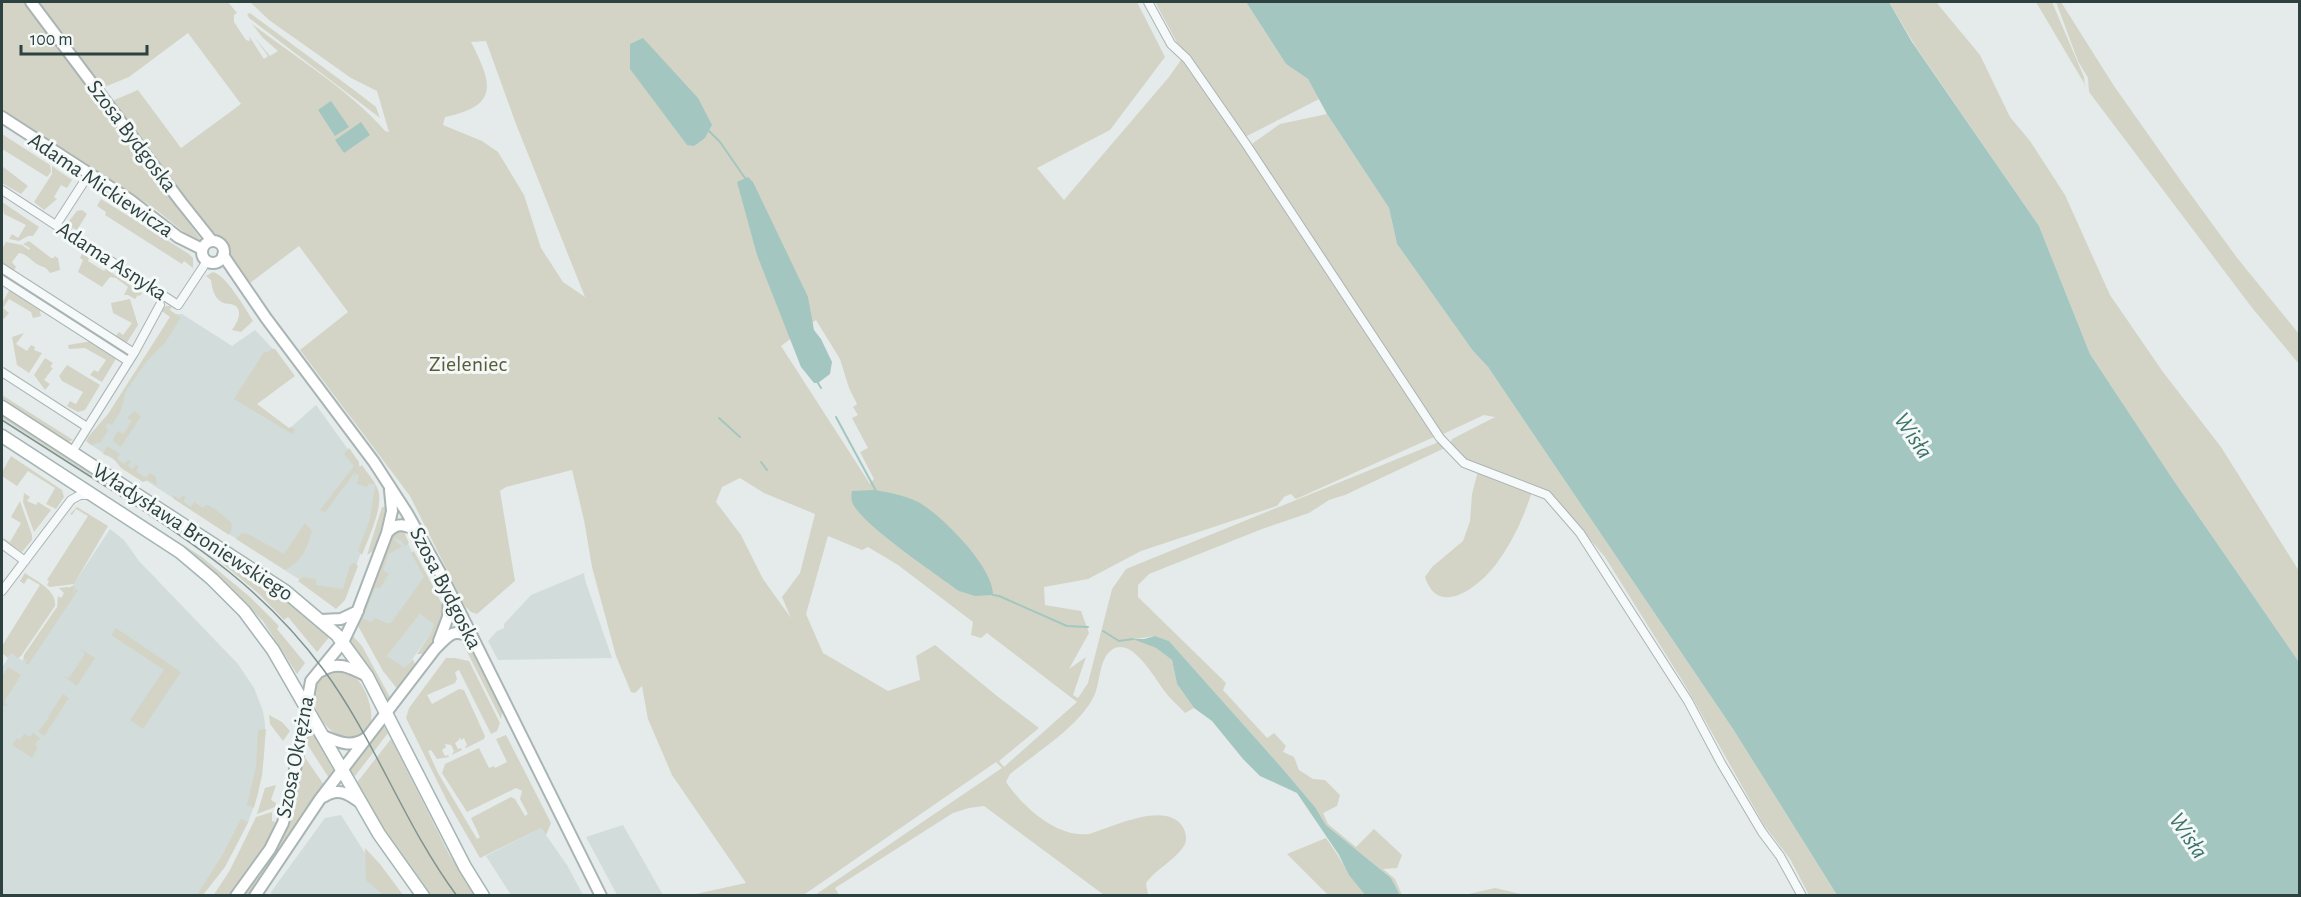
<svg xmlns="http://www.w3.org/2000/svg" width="2301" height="897" font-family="'Alegreya Sans',sans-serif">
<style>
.built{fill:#d2dcdb}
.green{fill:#d3d4c6;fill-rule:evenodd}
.water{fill:#a3c7c0}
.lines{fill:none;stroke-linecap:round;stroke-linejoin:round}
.stream{stroke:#a3c7c0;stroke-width:2}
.street-casing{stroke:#a9b5b4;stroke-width:10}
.secondary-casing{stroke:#a9b5b4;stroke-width:14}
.primary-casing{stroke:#a4b5b3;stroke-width:15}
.street{stroke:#f6f9f9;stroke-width:8}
.secondary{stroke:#fff;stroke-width:10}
.primary{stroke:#fff;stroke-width:12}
.tram{stroke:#7f9391;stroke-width:1.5}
.labels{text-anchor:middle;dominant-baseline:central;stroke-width:6;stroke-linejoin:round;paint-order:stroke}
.street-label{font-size:22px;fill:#2d4140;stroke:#f4f8f7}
.park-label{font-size:22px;fill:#595c3b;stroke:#f4f8f7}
.water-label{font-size:24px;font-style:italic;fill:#3a7269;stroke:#f4f8f7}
</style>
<rect width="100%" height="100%" fill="#e4ebea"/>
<path class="built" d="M175 314H182L232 346 255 330 273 349 245 395 289 429 316 405 376 488 372 520 347 593 328 598 91 445 170 317Z
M110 529 124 540 139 561 238 664 254 688 263 711 265 724 264 757 258 794 248 823 233 852 202 895 2 896V668L11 653 23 661Z
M400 529 434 592 394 644 360 621Z
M584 573 585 580 612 658 498 660 488 641 497 631 504 628V624L531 595Z
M420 614 435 624 431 633 405 669 387 656Z
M341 815 365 853 397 895 272 896 271 892 325 818Z
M623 825 663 895H617L586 837Z
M541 828 567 865 583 895H511L486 856Z"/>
<path class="green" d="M2 2H26L202 241 185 233 154 208 2 110Z
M37 2H228L237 13 234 15V22L246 40 250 41 249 36 264 59 268 56 254 37 270 56 278 51 263 38 252 24C294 56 352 92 385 131L389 132 377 91 351 78 269 20 250 2H1137L1165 57 1110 130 1037 168 1064 200 1169 77 1183 57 1434 437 1296 499 1291 494 1284 497 1277 506 1141 551 1088 579 1044 587 1045 605 1081 611 1089 633 1069 669 1086 657 1073 695 1078 698 1088 683 1112 589 1126 569 1439 442 1449 446 1452 439 1495 417 1484 415 1441 435 1380 344 1382 342 1252 147 1253 143 1280 124 1327 114 1389 208 1397 244 1473 351 1488 367 1733 729 1837 895H1809L1790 859 1764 825 1685 685 1605 557 1555 498 1533 488C1526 512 1514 539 1499 560 1484 583 1439 621 1425 577L1432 567 1463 541 1470 521 1472 494 1478 471 1449 446 1345 495 1329 500 1309 513 1262 529 1149 574 1138 585V597L1226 683 1223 690 1267 738 1274 733 1286 746 1283 752 1294 757 1299 770 1313 779 1325 780 1340 795 1337 806 1323 813 1328 824 1356 847 1374 829 1402 855 1397 868 1383 869 1395 879 1402 895H1400L1391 878 1326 825 1315 807 1282 768 1169 641 1155 636 1135 639 1156 648 1172 660 1177 684 1194 708 1185 713C1179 706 1171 700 1166 693 1155 679 1127 626 1106 656 1098 669 1100 687 1092 700 1075 729 1036 753 1010 774L1006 782C1023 807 1057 838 1089 834 1113 827 1166 800 1183 827 1186 833 1187 839 1185 844 1177 859 1156 869 1146 883L1148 895H1104L984 806 969 808 953 813 835 888 839 895H815L1002 768 996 762 805 894 807 895H691L746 883 672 775 648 719 642 686 635 693 631 692 616 656 592 567 584 520 572 470 506 487 500 491 515 581 477 614 471 612 465 606 410 496 300 350 348 312 299 246 250 283 229 256 225 242 215 236 112 101 138 90 181 148 241 104 188 33 129 77 102 88ZM486 41 516 124 585 297 563 282 541 248 524 195 498 152 482 141 443 125 445 117C500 106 492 83 471 42ZM816 320 840 359 849 388 857 404 853 407 858 415 852 418 868 448 860 452 874 479 870 484 781 346ZM740 478 764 493 815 514 800 573 782 597 791 618 763 579 741 535 716 502 722 487ZM828 536 862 550 868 547 898 565 973 622 971 635 981 638 987 633 1077 702 1004 767 999 761 1039 728 997 696 935 645 916 656 920 680 888 691 823 653 806 614Z
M1155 2H1246L1286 64 1308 79 1319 99 1245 137 1186 52 1181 50Z
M1889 2H1936L1980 55 2010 117 2030 141 2065 195 2110 295 2163 372 2221 447 2299 571V662L2174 481 2090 354 2039 226 1916 47Z
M2036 2H2052L2084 77 2085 90 2084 83Z
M2056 2H2061L2114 86 2186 188 2238 259 2299 334V364L2253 309 2089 92 2088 78 2078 61Z
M250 13 358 93 376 107 380 118 249 18 247 14Z
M2 134 50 165 51 172 47 177 2 149Z
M2 166 28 186 21 194 2 183Z
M52 166 72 180 67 188 61 185 54 197 57 199 44 210 34 202 52 174Z
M101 199 189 254 193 258V268L184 261 182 264 105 215 106 212 97 206Z
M2 202 39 227 33 236H28L19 241 9 239 12 234 18 238 26 225 4 214Z
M82 210 87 214 77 230 66 225 77 211Z
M29 241 51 258H54V256L58 258 60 270 50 273C45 265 43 268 37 264 30 260 27 254 19 253L12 262 16 267 13 272 2 265V249L6 242 22 245 29 250 30 248 23 244Z
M82 254 89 258 88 261 104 271 106 269 142 293 140 296 138 295 135 299 128 295H124L128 287 116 278 110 277 102 287 78 272 83 260 80 258Z
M213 272C226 275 245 308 253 321L241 332 232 330C237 323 244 310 234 305 229 303 225 305 220 301 214 296 212 289 211 280L206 276Z
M10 289 39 307 41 316 33 318 31 312 9 299 3 308 9 313 4 319 2 317V303Z
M130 299 138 325 126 344 115 337 119 332 123 335 132 323 113 313 111 303Z
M166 306H172L170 310 181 318 180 319 165 343 147 361 126 391 121 410 112 425 108 423 105 427 108 430 101 442 91 445 86 441 88 437 108 414 170 317 162 311Z
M24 333 16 344 27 351 31 345 35 347 34 350 42 353 29 373 17 365 12 337Z
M92 341 117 357 102 382 90 375 94 370 98 372 106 360 85 348 69 349 68 345Z
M271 349H275L295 376 257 404 289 428 291 427 295 430 292 434 234 399 264 352H269Z
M45 358 53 363 50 367 53 368 44 380 50 384 45 390 34 375Z
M67 365 100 385 85 410 78 412 67 406 70 401 76 404 83 392 62 381 59 376Z
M2 395 73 440 68 442 61 439 2 401Z
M134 411 141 416 121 447 114 442 113 439 118 431 123 434 132 421 127 418Z
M2 413 280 593 330 636 317 652 288 617 284 620 259 594 205 549 2 418Z
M2 428 202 557 250 597 279 626 277 629 305 663 297 674 263 621 200 560 2 430Z
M107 446 120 454 117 459 124 464 128 460 131 461 128 466 133 469 136 465 139 466 136 471 146 478 150 473 156 477 157 485 148 480 143 482 121 468 113 458 103 454Z
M349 448 359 462 358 468 362 465C367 473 375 481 378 490 384 506 368 539 362 555L358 551 370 519 375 485 369 483 367 487 357 484 359 475 356 474 353 481 356 471 325 512 320 510 354 466 344 454Z
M11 456 62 490 64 497 56 509 46 504 55 488 28 471 17 486 2 476V472Z
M24 493 30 497 27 501 36 505 38 502 51 510 34 532 23 502Z
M172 495 180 499 183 495 186 497 183 501 191 507 194 502 203 508 206 505C213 506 224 517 231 522L232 528 229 535 174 499Z
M20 501 32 535V540L22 552 2 540 3 538 10 542 21 523 11 517Z
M77 507 108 526 74 584 50 587 47 585 49 581 47 580 88 516 76 509 72 515 70 514Z
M382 507H386L376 549 367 555Z
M305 523 312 531C305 552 304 559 285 570L236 539 242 533 248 534 284 554Z
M400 529 404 532 409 543 405 546 402 541 396 538 395 541 402 546 389 554 383 570 389 574 380 588H375L363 618 371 622 375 618 386 623H391L424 577 411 553 414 551C420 563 442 600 444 611 446 626 434 643 425 654H417L431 633 434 624 420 614 387 656 405 668 413 659 416 667 398 690 383 671 357 624 390 536Z
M354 563 358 566 345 600 336 609 298 581 302 577 316 579V585L343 589 350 565Z
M25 573C36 581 57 590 55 606L21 656 18 658 11 653 8 658 2 653V646L40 585 28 578 24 584 20 581Z
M72 586 75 587 72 595 76 589 78 590 28 665 25 663 67 602 28 659 23 661 24 655 57 607 58 596 61 598 64 593 59 588 69 587V588Z
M116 628 181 672 143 729 130 720 164 670 111 635Z
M352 635 362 646 391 699 388 704 372 673 349 641Z
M459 636 467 640 503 709 501 719Z
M81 649 95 658 77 686 63 676 69 678 85 654Z
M446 658H455L469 661 500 723 497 731 491 734 459 670 455 672 457 679 455 683 427 695 432 704 459 689 464 690 485 736 484 739 466 748 465 747 467 745 464 738 461 740 459 737V740L455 743 458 749 461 748 462 750 452 755 454 751 451 745 445 744 446 747 442 750 445 756 448 755 449 757 437 759 431 750 428 751 438 773 477 839 480 837 471 818 511 797 515 799 525 816 528 814 520 799 522 791 516 788 467 812 442 773 445 764 479 748 489 768 494 766 495 768 507 762 496 739 506 735 551 823 546 835 541 828 480 858 447 801 406 718 409 708Z
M8 667 21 675 4 702 8 705 2 707V677Z
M335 670C340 671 345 671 349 673 364 679 378 715 368 729 340 767 282 684 335 670Z
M63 694 69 698 44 736 38 731 49 718 48 717Z
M269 715 282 722 290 731 283 741 270 724Z
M308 724 334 771 329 778 305 741Z
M383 725 388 733 352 780 347 771Z
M266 729 262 776 254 808 247 805 256 767 258 730Z
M33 733 40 738 35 745 38 747 32 758 12 745 17 738 20 740 24 734 30 737Z
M391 739 450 856 477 895H429L408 870 355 785Z
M302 753 324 785 248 895 242 896C255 878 269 861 280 843 295 816 299 783 302 753Z
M276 785 271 800 276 803 275 807 257 814 265 788Z
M272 812V821L275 822C271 849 245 874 228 895L213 896 230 870 256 817Z
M241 819 248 822 225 867 203 895H197L223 854Z
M1326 838C1340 857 1350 877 1365 895H1328L1287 854Z
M365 848 380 864 403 895H383L366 880Z
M1495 888 1525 895H1464Z"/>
<path class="water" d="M1246 2H1889L1912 42 2039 226 2090 354 2174 481 2299 662V895H1837L1733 729 1488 367 1473 351 1397 244 1389 208 1327 114 1308 79 1286 64Z
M643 38 698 98 712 125 705 138 694 146 687 145 630 69V44Z
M331 101 349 127 335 136 318 110Z
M361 122 370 135 344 153 335 140Z
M748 177 753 182 808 297 814 330 821 339 832 362 830 374 818 383H814L801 367 757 255 737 182Z
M873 490C888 492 904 495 918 502 942 515 994 568 993 595L975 596 959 591C936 574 864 526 853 504 851 500 851 496 852 491Z
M1155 636 1169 641 1282 768 1315 807 1326 825 1391 878 1400 895H1365L1349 875 1339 855 1297 793 1260 776 1243 759 1212 721 1194 708 1177 684 1172 660 1156 648 1133 639H1144Z"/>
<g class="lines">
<path class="stream" d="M709 131 720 142 745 178
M818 383 821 388
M836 417 876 491
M719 418 740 437
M761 462 767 470
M993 595 999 596 1067 626 1088 627
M1103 631 1119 641 1133 639"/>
<defs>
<path id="street" d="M1148 2 1171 44 1187 59 1246 144 1440 438 1464 463 1547 495 1580 533 1688 701 1721 763 1762 832 1780 856 1802 896
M2 190 178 305 207 261
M56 225 89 174
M2 268 134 353
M2 280 128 361
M2 372 87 427
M72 452 134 353 160 305
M2 544 25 561
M2 591 71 500 80 495H91"/>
<path id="secondary" d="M31 2 181 202 212 241
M2 117 130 200 178 237 202 249
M202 252a11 11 0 1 1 22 0a11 11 0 1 1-22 0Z
M223 255 266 318 374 462 407 513 443 578 601 896
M387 533C397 521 406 525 418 531
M321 620 341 619 358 611
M439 641 448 617 449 595
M321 671C338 660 351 668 367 676
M321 735C336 741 351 749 366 738
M323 797C337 788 346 792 358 801
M236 896 270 849 283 823 290 797 311 681 343 642 356 615 387 533 392 511 390 490
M255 896 320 799 435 649C449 635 453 627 472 638"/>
<path id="primary" d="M2 407 285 591 337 635 367 676 465 867 483 896
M2 436 180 552 212 579 244 611 273 650 379 834 423 896"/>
</defs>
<use href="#street" class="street-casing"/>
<use href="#secondary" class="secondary-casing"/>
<use href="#primary" class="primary-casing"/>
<use href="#street" class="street"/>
<use href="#secondary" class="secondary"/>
<use href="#primary" class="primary"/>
<path class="tram" d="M2 420C42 446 83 472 124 498 201 548 267 593 323 669 375 739 404 825 457 896"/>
</g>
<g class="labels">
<g class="street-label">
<text transform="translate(132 136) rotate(53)">Szosa Bydgoska</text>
<text transform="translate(101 185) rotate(34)">Adama Mickiewicza</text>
<text transform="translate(112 261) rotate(33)">Adama Asnyka</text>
<text transform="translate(193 532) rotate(33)">Władysława Broniewskiego</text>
<text transform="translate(446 588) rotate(63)">Szosa Bydgoska</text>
<text transform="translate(295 757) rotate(-79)">Szosa Okrężna</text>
</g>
<g class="park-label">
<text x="468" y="364">Zieleniec</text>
</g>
<g class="water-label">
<text transform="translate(1913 436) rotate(56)">Wisła</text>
<text transform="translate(2188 836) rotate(56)">Wisła</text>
</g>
</g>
<rect width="2301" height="897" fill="none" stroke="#2d4140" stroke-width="6"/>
<path d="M21 45v9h126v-9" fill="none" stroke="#2d4140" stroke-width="3"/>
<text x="30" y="45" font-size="18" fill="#2d4140" stroke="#f4f8f7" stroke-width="4.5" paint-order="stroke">100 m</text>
</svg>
